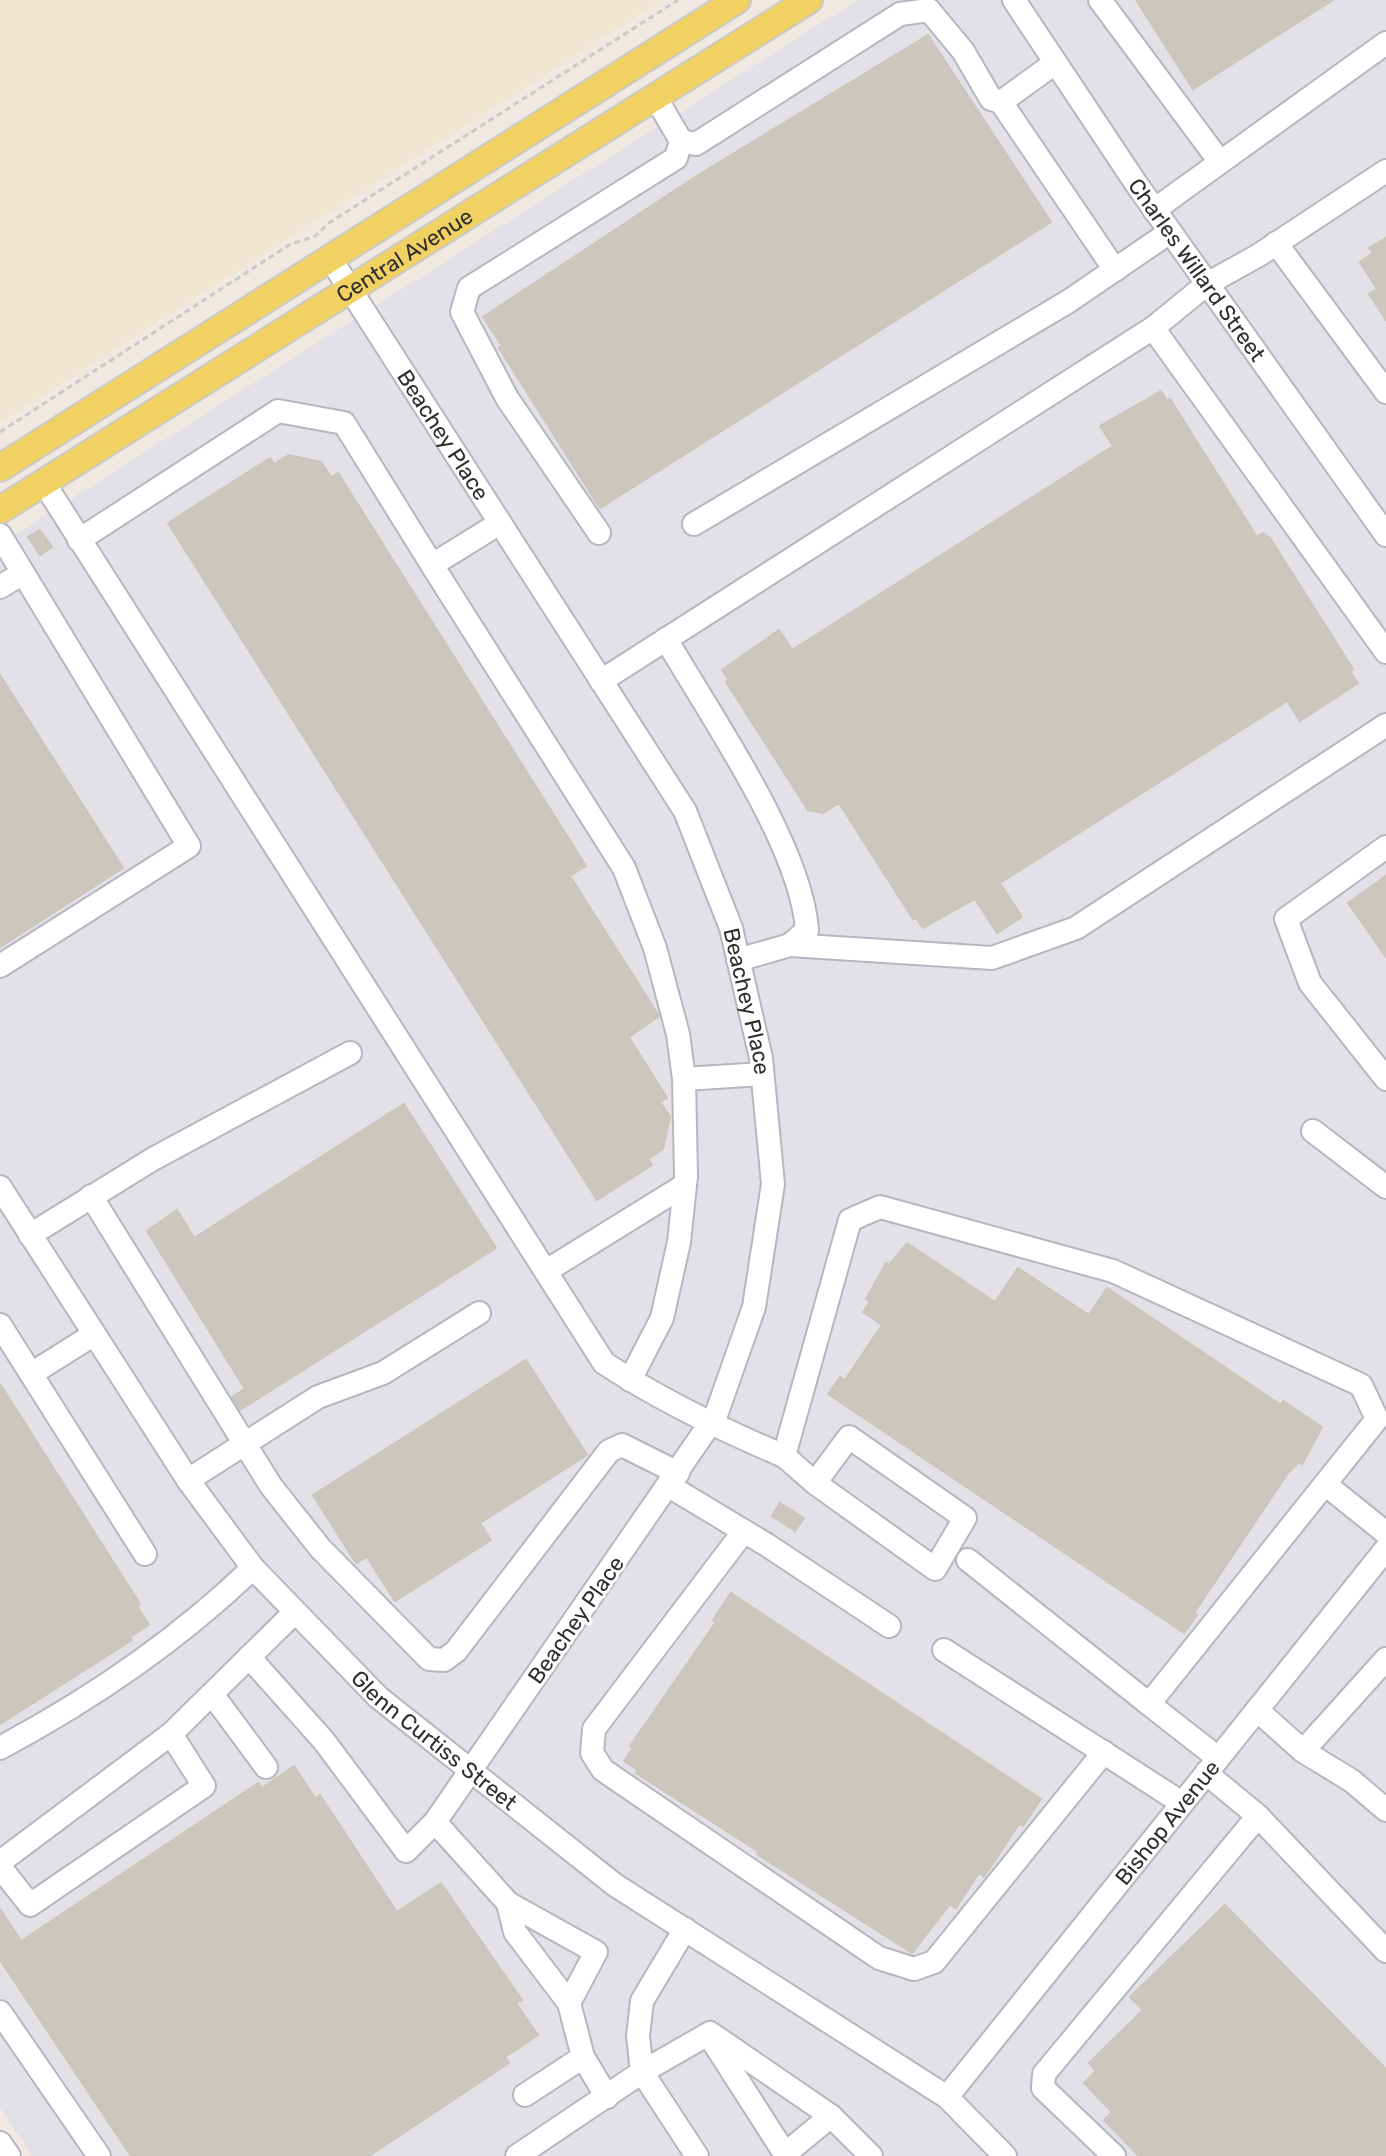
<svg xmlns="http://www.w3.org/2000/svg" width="1386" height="2156" font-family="Rubik,sans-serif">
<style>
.industrial{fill:#e3e1e8}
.education{fill:#f0e6d1}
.building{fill:#cbc7bf;stroke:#cbc5ba;stroke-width:2}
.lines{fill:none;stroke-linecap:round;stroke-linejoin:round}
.minor-casing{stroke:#b4b7c1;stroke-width:26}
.major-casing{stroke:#c9c9c9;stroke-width:30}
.path{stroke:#c9c9c9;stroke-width:3;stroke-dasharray:6 4;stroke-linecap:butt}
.minor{stroke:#fff;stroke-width:22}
.major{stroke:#f2d163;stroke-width:26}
.labels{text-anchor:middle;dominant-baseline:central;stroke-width:6;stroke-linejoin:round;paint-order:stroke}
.street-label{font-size:22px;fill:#2e2e2e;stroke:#fff}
</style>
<rect width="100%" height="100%" fill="#efe9e1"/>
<path class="industrial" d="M857 0H1386V2156H32L0 2108V544Z"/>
<path class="education" d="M0 0H662L0 423Z"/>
<path class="building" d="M1136 0H1333L1193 89Z
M928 35 1051 222 600 508 499 348 502 346 483 317 695 177Z
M1386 238V320L1369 294 1377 289 1360 262 1373 253 1369 248Z
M1161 391 1167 401 1170 399 1257 537 1263 533 1270 538 1353 669 1350 671 1358 683 1300 721 1287 701 1000 883 1022 917 997 933 975 899 923 928 916 918 913 919 839 803 823 813 808 810 726 682 729 680 722 670 779 630 792 650 1113 446 1100 426Z
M289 455 321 462 331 477 338 473 586 866 570 876 659 1016 629 1037 667 1098 660 1102 670 1117 663 1149 648 1159 652 1165 597 1200 168 523 270 458 274 464Z
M40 530 52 547 40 555 28 537Z
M0 675 123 868 0 947Z
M1386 876V957L1348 903Z
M404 1104 496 1248 240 1410 232 1397 245 1389 147 1231 177 1210 194 1238Z
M907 1243 995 1302 1018 1268 1089 1315 1107 1288 1281 1405 1283 1401 1322 1427 1302 1464 1299 1462 1288 1473 1194 1613 1197 1615 1184 1633 828 1394 840 1377 845 1380 882 1325 863 1312 870 1302 866 1299 886 1263 889 1265Z
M526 1360 587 1455 480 1523 491 1540 395 1601 367 1557 356 1563 313 1495Z
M0 1384 140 1604 137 1606 149 1625 130 1637 132 1640 0 1724Z
M780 1503 804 1518 795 1531 772 1516Z
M731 1593 1041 1799 1023 1826 1019 1824 984 1877 979 1873 956 1908 950 1904 912 1953 757 1854 759 1852 636 1773 638 1770 624 1761 633 1748 630 1746 716 1622 713 1620Z
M294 1766 315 1798 320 1795 397 1912 441 1883 522 2000 516 2003 538 2035 505 2057 509 2063 369 2156H131L0 1960V1909L21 1941 258 1783 262 1788Z
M1225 1905 1386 2069V2156H1139L1104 2120 1112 2112 1084 2083 1096 2071 1089 2063 1143 2010 1130 1997Z"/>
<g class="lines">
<defs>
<g id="minor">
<path id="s1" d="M1014 0 1137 185 1386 535"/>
<path d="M1100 0 1220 162"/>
<path d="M656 98 681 141 696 144 900 14 929 10 963 51 991 99 1001 102 1055 63"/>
<path d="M1001 102 1115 270"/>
<path d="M1386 171 1259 255 1207 284 1153 328 1386 652"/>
<path d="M1154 210 1386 43"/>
<path d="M1276 243 1386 392"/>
<path id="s2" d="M330 258 685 811 731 928 761 1058 773 1184 754 1307 716 1415 435 1822 508 1903 596 1952 569 2003 583 2057 525 2095"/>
<path d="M44 483 604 1363C662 1401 720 1429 784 1456L850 1220 880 1207 1113 1271 1361 1385 1377 1419 1149 1704 1218 1758"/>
<path d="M694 524 1069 301 1170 232"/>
<path d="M599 533 507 398 462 312 469 288 676 158 681 141"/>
<path d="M0 535 189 846 0 966"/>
<path d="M79 540 278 411 344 423 432 565 500 523"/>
<path d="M432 565 624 868 655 948 678 1034 684 1079 762 1074"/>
<path d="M0 587 23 573"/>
<path d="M666 639C710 715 801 845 807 930L790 945"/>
<path d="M601 681 1153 328"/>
<path d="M1386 847 1286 919 1310 983 1386 1079"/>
<path d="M738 960 790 945 992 958 1076 928 1386 725"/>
<path d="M1313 1131 1386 1187"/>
<path id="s3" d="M0 1187 188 1480 253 1568 378 1697 615 1885 947 2097 1005 2156"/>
<path d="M91 1196 271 1486 320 1548 429 1659 444 1660 456 1651 609 1451 622 1445 678 1473"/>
<path d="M30 1235 153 1159 350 1053"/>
<path d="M546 1271 685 1185"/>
<path d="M0 1325 145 1554"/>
<path d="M31 1374 93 1335"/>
<path d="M630 1380 662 1318 679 1242 686 1176 684 1079"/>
<path d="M784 1456 815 1483 935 1569 965 1518 849 1437 815 1483"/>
<path d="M188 1480 318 1397 383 1373 479 1313"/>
<path d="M1325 1484 1386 1533"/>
<path d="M669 1486 767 1545 889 1626"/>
<path d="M744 1531 594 1729 592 1753 603 1770 879 1958 914 1969 934 1962 1104 1752"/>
<path d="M968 1560 1149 1704"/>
<path d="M944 1650 1182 1803"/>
<path d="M249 1657 324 1741 406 1851 435 1822"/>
<path d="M212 1694 266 1767"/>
<path d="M1257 1710 1303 1751 1352 1781 1386 1810"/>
<path d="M0 1748C92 1699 178 1640 253 1568"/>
<path d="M1303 1751 1386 1659"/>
<path d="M1258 1816 1386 1951"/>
<path d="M0 1862 171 1734 294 1613"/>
<path d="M0 1867 30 1905 204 1786 171 1734"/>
<path d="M508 1903 515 1932 569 2003"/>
<path d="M0 2012 99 2156"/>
<path d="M712 2040 785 2154 831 2116"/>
<path d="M583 2057 607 2097"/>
<path id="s4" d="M947 2097 1386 1549"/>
<path d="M0 2143 9 2156"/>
<path d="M517 2156 642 2072 638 2036 642 2001 685 1929"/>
<path d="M697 2156 642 2072 710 2033 831 2116 871 2156"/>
<path d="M1114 2156 1043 2088 1044 2074 1258 1816 1206 1773"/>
</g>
<g id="major">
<path d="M0 468 737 0"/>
<path id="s5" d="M0 510 809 0"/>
</g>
</defs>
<use href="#minor" class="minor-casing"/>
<use href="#major" class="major-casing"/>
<path class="path" d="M0 432 289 245 315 236 329 223 678 0"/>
<use href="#minor" class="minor"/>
<use href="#major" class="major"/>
</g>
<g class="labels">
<g class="street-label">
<text stroke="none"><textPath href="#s5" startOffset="478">Central Avenue</textPath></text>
<text stroke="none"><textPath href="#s1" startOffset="326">Charles Willard Street</textPath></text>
<text stroke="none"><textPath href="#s2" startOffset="210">Beachey Place</textPath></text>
<text stroke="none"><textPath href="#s2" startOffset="858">Beachey Place</textPath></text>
<text transform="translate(576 1620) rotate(-55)">Beachey Place</text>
<text stroke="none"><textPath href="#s3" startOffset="708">Glenn Curtiss Street</textPath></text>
<text stroke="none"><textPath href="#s4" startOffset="352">Bishop Avenue</textPath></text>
</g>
</g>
</svg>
